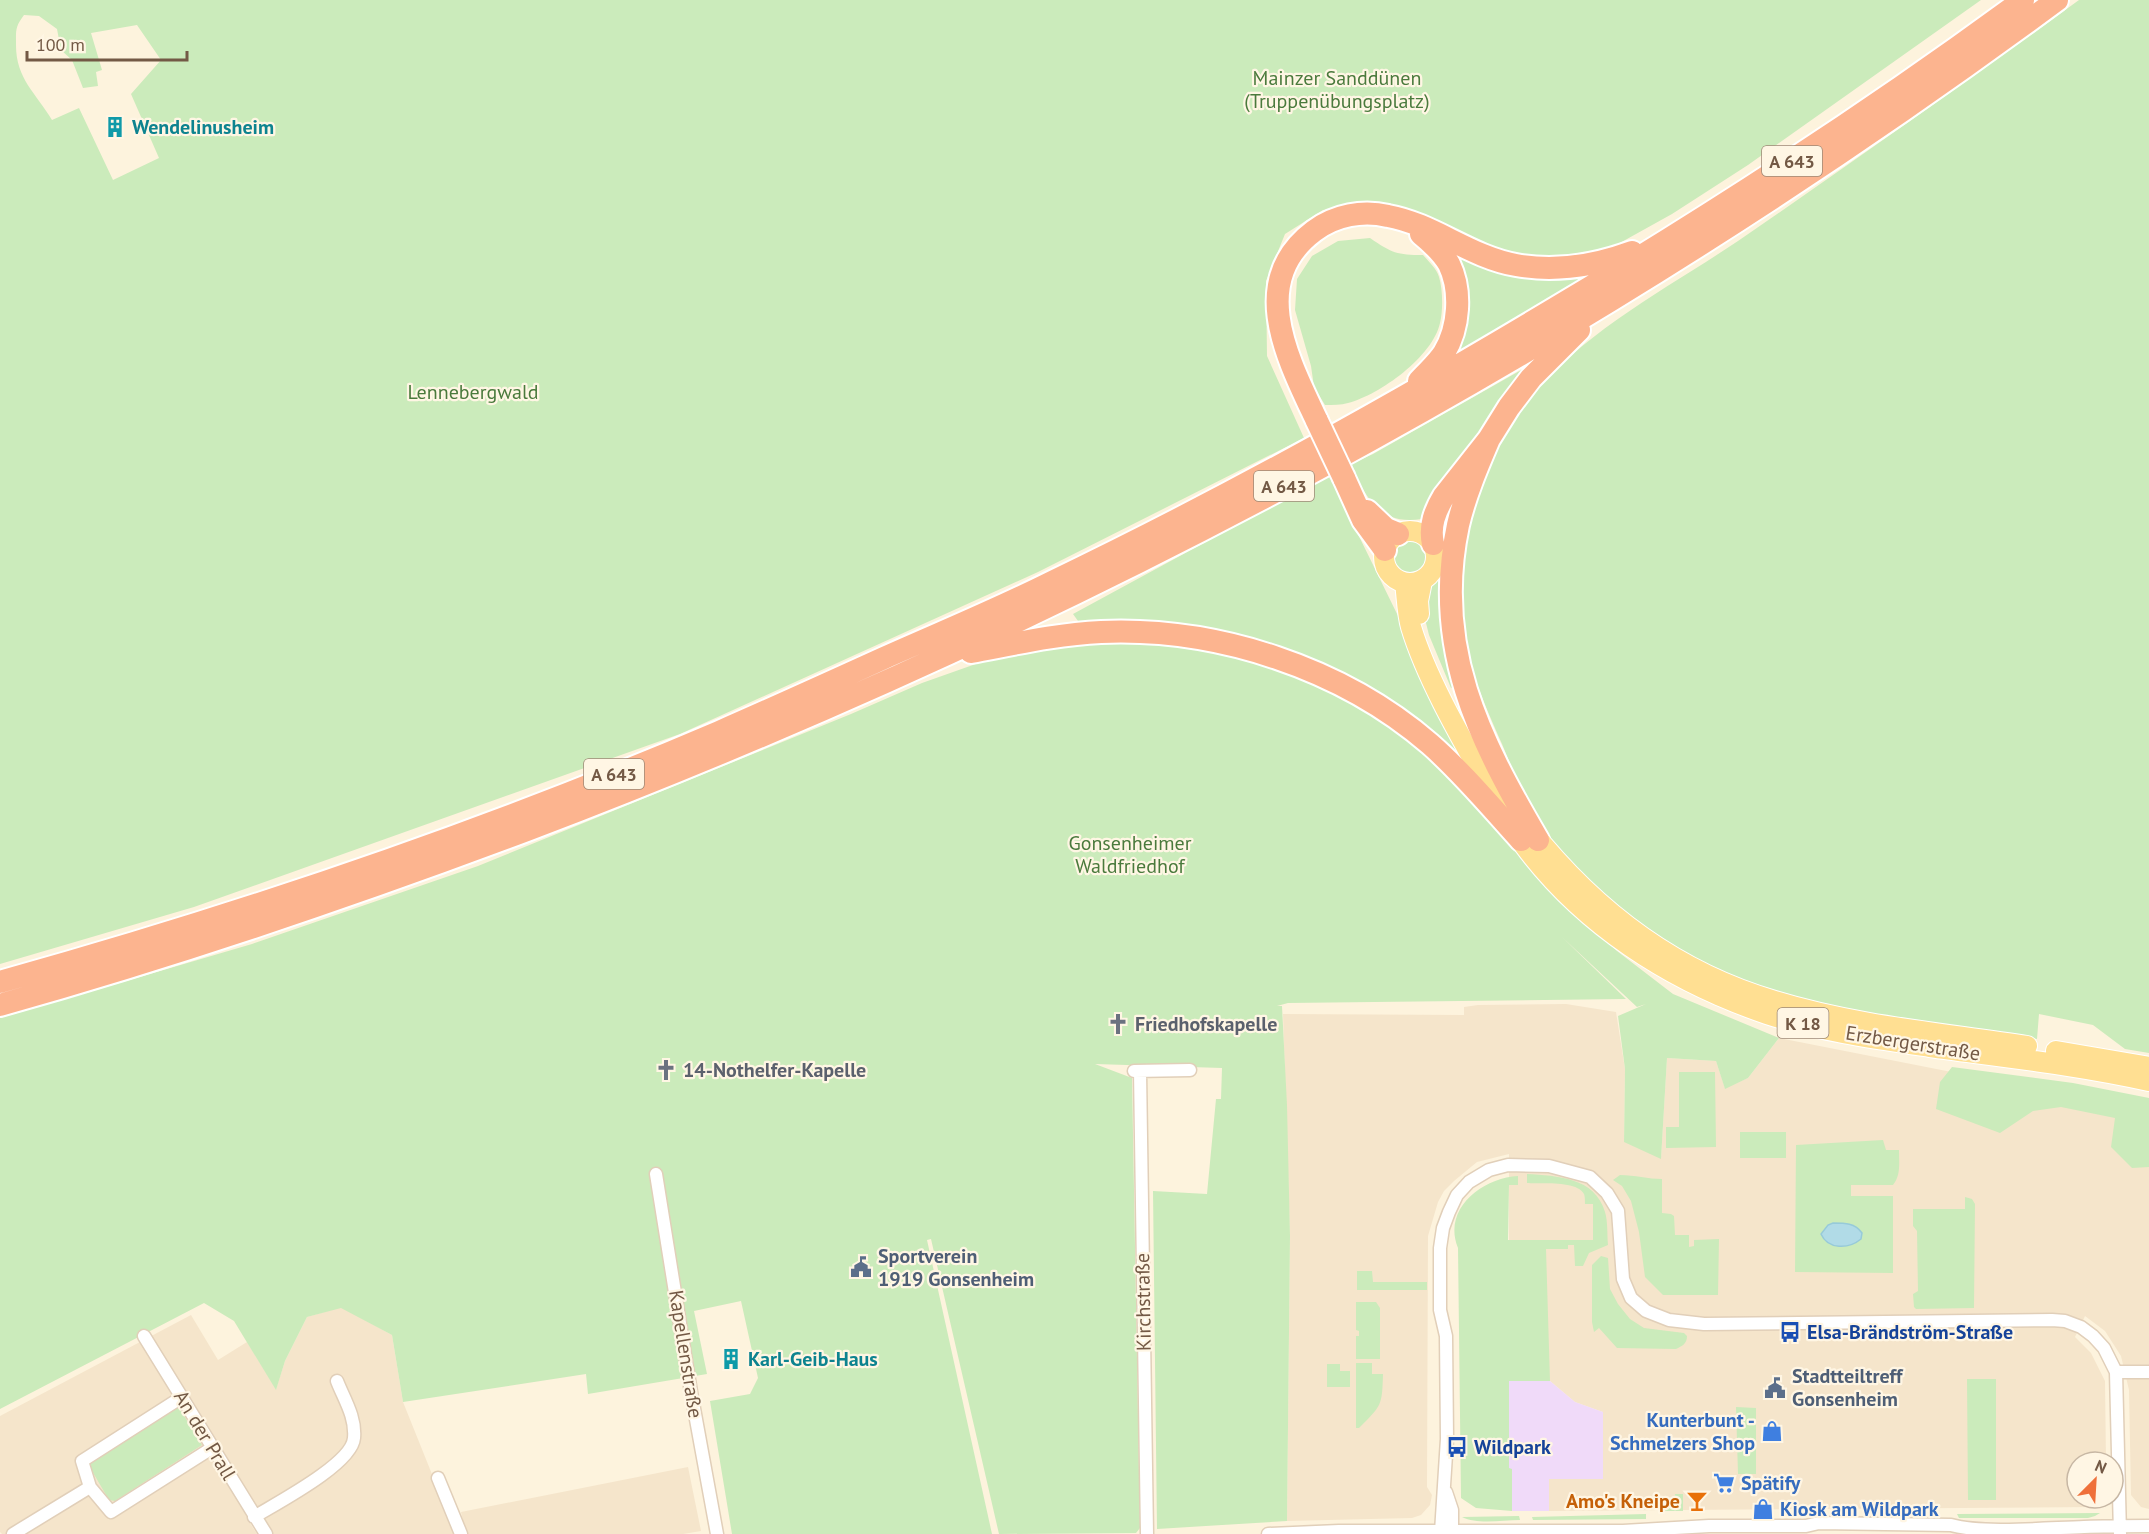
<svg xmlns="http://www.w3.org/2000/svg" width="2149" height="1534" font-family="'PT Sans',sans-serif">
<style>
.residential{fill:#f5e5cb}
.education{fill:#f0daf9}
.green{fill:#cbebbb;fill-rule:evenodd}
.water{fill:#b1dbe7;stroke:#97cad9;stroke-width:1.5}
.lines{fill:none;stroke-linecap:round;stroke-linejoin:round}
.street-casing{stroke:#e1cfb9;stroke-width:15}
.primary-casing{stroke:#fff;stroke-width:22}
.highway-casing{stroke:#fff;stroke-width:26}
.street{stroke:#fff;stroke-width:12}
.primary{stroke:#ffdf92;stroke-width:20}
.highway{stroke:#fcb48f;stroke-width:22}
.highway-bridge-casing{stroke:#fff;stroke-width:26;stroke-linecap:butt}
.highway-bridge{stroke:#fcb48f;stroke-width:22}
.labels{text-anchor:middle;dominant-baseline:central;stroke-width:4.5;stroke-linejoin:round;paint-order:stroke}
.shield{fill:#fff6e4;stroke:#9d8875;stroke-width:1.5}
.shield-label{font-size:18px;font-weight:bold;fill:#735945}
.park-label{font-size:20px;fill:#4a7a3c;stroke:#fff6e4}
.culture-label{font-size:20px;font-weight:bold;fill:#0d838f;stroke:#fff6e4;text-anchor:start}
.worship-label{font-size:20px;font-weight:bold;fill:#5b616d;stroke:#fff6e4;text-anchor:start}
.street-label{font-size:20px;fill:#735945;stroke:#fff6e4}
.service-label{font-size:20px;font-weight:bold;fill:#4e5e75;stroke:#fff6e4;text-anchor:start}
.transit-label{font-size:20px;font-weight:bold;fill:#164399;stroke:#fff6e4;text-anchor:start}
.shop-label{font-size:20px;font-weight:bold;fill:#366cbe;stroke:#fff6e4;text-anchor:start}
.food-label{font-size:20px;font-weight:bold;fill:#c56008;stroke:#fff6e4;text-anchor:end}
</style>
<rect width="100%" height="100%" fill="#fdf3dd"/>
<path class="residential" d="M1566 1004 1616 1012 1625 1069 1624 1141 1661 1158 1667 1058 1716 1061 1725 1088 1748 1078 1779 1038 2149 1111V1509L2141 1507 2131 1495 2129 1390 2121 1356 2105 1331 2085 1316 2075 1337 2091 1353 2105 1381 2106 1462H2077V1498H2105L2100 1505 2095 1507 1549 1511V1479L1603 1412 1575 1402 1550 1381 1509 1249V1154L1477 1162 1454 1181 1444 1191 1438 1202 1428 1236 1427 1487 1432 1495 1430 1505 1421 1515 1412 1518 1287 1521 1290 1236 1283 1014 1464 1015V1007L1478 1005Z
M341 1307 392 1335 403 1402 456 1534H273L263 1518 248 1520 257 1534H2L0 1532V1416L191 1315 218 1360 247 1342 276 1389 285 1361 307 1317Z
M688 1467 701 1531 683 1534H466L461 1512Z"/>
<path class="education" d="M1509 1381H1550L1575 1402 1603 1412V1479H1549V1511H1512V1469H1509Z"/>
<path class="green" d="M0 0H1981L1748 165 1672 214 1609 249 1568 259 1507 254 1380 203 1323 210 1285 234 1266 281 1267 356 1304 438 1038 572 680 734 194 907 0 964ZM24 15 39 16 57 29 61 50 72 60 83 88 98 86 96 72 102 70 91 33 137 25 161 60 131 94 159 158 113 180 79 108 52 120C36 93 16 79 16 45 16 30 15 27 24 15Z
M2079 0H2149V1053L2125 1049 2093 1025 2039 1014 2037 1039C1928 1024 1813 1015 1713 968 1654 939 1595 893 1553 842 1530 813 1516 778 1502 744 1484 703 1465 660 1460 615 1459 604 1461 592 1461 581 1464 517 1487 449 1528 400 1584 331 1665 290 1738 241 1853 162 1966 82 2079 0Z
M1370 238C1392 253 1397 255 1423 255 1428 261 1437 269 1439 277 1443 290 1443 311 1440 323 1433 356 1380 395 1348 403 1341 405 1333 405 1325 405L1314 387 1311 366 1295 310 1297 279 1312 256 1338 241Z
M1450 255 1499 271 1597 272 1466 350 1451 356Z
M1537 361 1422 519C1379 526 1367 497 1349 465L1373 454Z
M1329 475 1472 767 1231 634 1141 620 1078 621 1073 614Z
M1458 487 1457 685 1451 688 1429 635 1425 619 1427 587 1440 571 1443 556 1437 537Z
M1393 557a17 17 0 1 1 34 0a17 17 0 1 1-34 0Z
M1130 640 1197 645 1268 666 1302 678 1368 712 1409 738 1510 839 1555 896 1617 951 1673 994 1779 1038 1748 1078 1725 1089 1716 1061 1667 1058 1661 1159 1624 1142 1625 1069 1618 1016 1646 1004 1637 1007 1562 937 1626 999 1288 1003 1277 1006H1282L1287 1105 1290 1236 1287 1521 1157 1529 1153 1191 1207 1194 1216 1099H1221L1222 1068 1095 1064 1132 1078 1140 1528 1136 1533 999 1534 931 1239 927 1240 992 1534H732L710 1401 750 1394 758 1378 741 1301 694 1311 707 1374 588 1394 586 1374 403 1402 392 1335 341 1308 307 1317 285 1361 276 1390 234 1321 204 1303 0 1409V1018L252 944 478 866 851 714 922 683 987 660 1057 645Z
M1952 1067 2073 1083 2149 1098V1167L2132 1168 2111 1147 2115 1118 2061 1107 2033 1111 2000 1133 1936 1109 1940 1082Z
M1679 1072H1715L1716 1147 1666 1148V1127H1679Z
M1740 1132H1786V1158H1740Z
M1883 1140 1886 1150H1899C1899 1163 1901 1175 1893 1185H1851V1196H1893V1273L1795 1272 1796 1145Z
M1527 1174C1557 1176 1595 1177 1605 1212 1608 1222 1607 1234 1608 1245L1589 1253 1583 1266H1575L1574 1245H1568V1249H1546L1550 1381H1509V1468L1512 1469V1511L1476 1508 1461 1498 1458 1248C1442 1209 1482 1178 1518 1176V1185H1509L1508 1240H1593V1204H1585C1585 1202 1585 1196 1584 1194 1577 1180 1540 1184 1527 1183Z
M1620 1175C1635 1175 1648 1179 1662 1179V1213L1671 1214 1674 1216 1675 1235H1689V1247L1694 1246V1240L1719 1239 1718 1295H1663L1645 1277 1639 1232 1631 1201 1622 1186 1613 1180Z
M1965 1197 1972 1199 1975 1204 1974 1308 1916 1309 1914 1307 1913 1294 1918 1291 1917 1231 1913 1226V1209H1965Z
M1601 1256 1608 1258 1610 1289 1618 1304 1630 1319 1644 1328 1684 1333 1687 1336C1687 1344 1682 1346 1676 1349L1617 1348 1599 1328 1594 1332 1592 1322V1265Z
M1357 1271H1372L1373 1282H1427V1290H1357Z
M1356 1302H1376L1380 1308V1359H1356V1336H1359V1331L1356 1330Z
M1356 1363H1372V1374H1383C1382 1406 1382 1405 1359 1428H1356Z
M1327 1364H1340V1371H1350V1387H1327Z
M1967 1379H1996V1500H1968Z
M178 1406 202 1445 115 1501 109 1500 88 1464Z
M1736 1407 1756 1408V1474H1738Z
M1675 1494H1683V1511H1661L1664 1508 1674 1507Z
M2100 1513 2095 1516 2088 1518H1959L1957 1514Z
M1646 1514V1519L1533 1520 1532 1517Z
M1519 1516 1520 1520C1502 1520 1478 1525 1462 1517Z"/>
<path class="water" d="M1833 1223C1845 1223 1855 1223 1862 1233L1861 1239C1849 1249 1828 1250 1821 1234L1828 1225Z"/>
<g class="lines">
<defs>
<path id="street" d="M1134 1071 1190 1070
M1140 1071 1147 1534
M656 1174 691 1392 717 1534
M144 1336 266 1534
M2116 1372H2149
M182 1397 82 1461 90 1487 111 1512 212 1448
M438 1478 461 1534
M1446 1492 1452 1510V1532
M254 1517C277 1503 352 1464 354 1438 356 1417 344 1399 337 1381
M1441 1532 1447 1439 1446 1336 1440 1310V1248L1443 1228 1449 1212 1457 1195 1469 1182 1489 1170 1508 1165 1549 1166 1590 1177 1607 1193 1618 1211 1623 1279 1631 1298 1646 1311 1669 1320 1704 1324 2052 1320 2065 1321 2081 1327 2093 1336 2104 1348 2116 1372 2120 1534
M13 1534 90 1487
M1268 1534 1339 1531H1623L1709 1526H1806L1819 1523 1951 1525C1983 1534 2048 1528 2084 1527 2106 1526 2127 1526 2149 1526"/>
<path id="primary" d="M1384 557a26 26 0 1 1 52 0a26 26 0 1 1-52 0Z
M1405 583C1407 597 1407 613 1411 627 1426 677 1460 736 1486 782 1497 801 1508 822 1521 841 1581 924 1670 981 1767 1014 1819 1031 1876 1039 1930 1047 2003 1057 2077 1065 2149 1081
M1419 614 1418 601 1422 581
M1529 828C1593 909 1675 972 1775 1001 1857 1026 1943 1033 2027 1046
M2056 1051 2149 1067"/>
<path id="highway" d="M1419 381C1427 372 1437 364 1444 353 1459 328 1462 291 1449 264 1442 252 1432 243 1421 234
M1317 421C1289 361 1246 282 1314 231 1335 215 1363 210 1388 216 1433 224 1470 257 1516 265 1555 272 1594 266 1632 252
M1489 439C1477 467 1465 495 1458 525 1432 647 1479 739 1538 840
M1344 478 1363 520 1385 550
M1367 511 1386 529 1398 534
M1433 544C1429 526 1435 511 1444 496L1489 439 1509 407 1531 378 1579 330
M971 652C1014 644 1057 634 1101 632 1217 627 1342 668 1430 744 1463 773 1491 807 1521 840
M0 982C244 914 485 832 719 732 774 708 829 683 884 658 940 633 996 610 1050 583 1221 501 1387 409 1549 312 1712 215 1871 112 2023 0
M0 1005C178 955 354 895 527 830 1070 624 1589 346 2057 0"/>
</defs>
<use href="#street" class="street-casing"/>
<use href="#primary" class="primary-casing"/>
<use href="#highway" class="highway-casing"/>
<use href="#street" class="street"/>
<use href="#primary" class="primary"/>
<use href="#highway" class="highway"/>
<defs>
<path id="highway-bridge" d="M1317 421 1344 478"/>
</defs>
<use href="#highway-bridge" class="highway-bridge-casing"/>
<use href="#highway-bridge" class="highway-bridge"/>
</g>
<defs>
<symbol id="building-bare" viewBox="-9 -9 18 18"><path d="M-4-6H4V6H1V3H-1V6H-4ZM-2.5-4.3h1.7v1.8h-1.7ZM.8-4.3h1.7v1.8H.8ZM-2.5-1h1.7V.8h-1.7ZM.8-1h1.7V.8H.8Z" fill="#0f9aa8" stroke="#fff6e4" stroke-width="2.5" paint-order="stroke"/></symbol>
<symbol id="church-bare" viewBox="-9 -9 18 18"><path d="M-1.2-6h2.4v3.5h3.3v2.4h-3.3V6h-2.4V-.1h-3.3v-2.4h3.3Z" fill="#6b7280" stroke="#fff6e4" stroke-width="2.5" paint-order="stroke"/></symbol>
<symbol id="civic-bare" viewBox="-9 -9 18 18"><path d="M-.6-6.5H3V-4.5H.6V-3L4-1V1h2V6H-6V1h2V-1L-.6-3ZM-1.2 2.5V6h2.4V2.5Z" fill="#5c6f8a" stroke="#fff6e4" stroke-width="2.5" paint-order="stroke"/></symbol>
<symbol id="bus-bare" viewBox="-9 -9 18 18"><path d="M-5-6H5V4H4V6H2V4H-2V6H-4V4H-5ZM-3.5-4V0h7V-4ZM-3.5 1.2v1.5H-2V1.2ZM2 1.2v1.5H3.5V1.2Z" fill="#1a4fb4" stroke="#fff6e4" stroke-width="2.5" paint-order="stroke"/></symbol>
<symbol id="shop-bare" viewBox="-9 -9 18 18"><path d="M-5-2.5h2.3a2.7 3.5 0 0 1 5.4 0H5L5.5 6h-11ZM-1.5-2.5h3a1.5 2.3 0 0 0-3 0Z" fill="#3f7fe0" stroke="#fff6e4" stroke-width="2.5" paint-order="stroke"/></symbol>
<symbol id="supermarket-bare" viewBox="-9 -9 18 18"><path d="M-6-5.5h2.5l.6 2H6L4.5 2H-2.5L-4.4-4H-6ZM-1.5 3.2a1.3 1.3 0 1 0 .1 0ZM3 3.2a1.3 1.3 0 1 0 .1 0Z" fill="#3f7fe0" stroke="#fff6e4" stroke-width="2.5" paint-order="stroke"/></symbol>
<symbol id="bar-bare" viewBox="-9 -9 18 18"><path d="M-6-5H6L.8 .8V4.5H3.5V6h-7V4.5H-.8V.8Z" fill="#e8710a" stroke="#fff6e4" stroke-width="2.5" paint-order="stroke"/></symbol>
</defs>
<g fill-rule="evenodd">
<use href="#building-bare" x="100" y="112" width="30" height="30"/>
<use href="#church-bare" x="1103" y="1009" width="30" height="30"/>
<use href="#church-bare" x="651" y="1055" width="30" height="30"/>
<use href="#civic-bare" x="846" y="1252" width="30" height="30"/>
<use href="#bus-bare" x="1775" y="1317" width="30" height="30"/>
<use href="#building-bare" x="716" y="1344" width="30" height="30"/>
<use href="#civic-bare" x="1760" y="1373" width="30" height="30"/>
<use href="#shop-bare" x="1757" y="1416" width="30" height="30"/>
<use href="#bus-bare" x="1442" y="1432" width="30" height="30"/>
<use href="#supermarket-bare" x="1709" y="1468" width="30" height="30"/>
<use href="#bar-bare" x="1682" y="1486" width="30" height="30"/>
<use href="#shop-bare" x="1748" y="1494" width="30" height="30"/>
</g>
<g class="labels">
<g class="shield">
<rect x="1762" y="146" width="60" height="30" rx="4.5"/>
<rect x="1254" y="471" width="60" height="30" rx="4.5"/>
<rect x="584" y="759" width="60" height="30" rx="4.5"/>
<rect x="1777.5" y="1008" width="51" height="30" rx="4.5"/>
</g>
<g class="shield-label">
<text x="1792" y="161">A 643</text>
<text x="1284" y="486">A 643</text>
<text x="614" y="774">A 643</text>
<text x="1803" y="1023">K 18</text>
</g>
<g class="park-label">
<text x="1337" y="78">Mainzer Sanddünen<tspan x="1337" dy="23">(Truppenübungsplatz)</tspan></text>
<text x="473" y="392">Lennebergwald</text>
<text x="1130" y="843">Gonsenheimer<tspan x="1130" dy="23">Waldfriedhof</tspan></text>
</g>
<g class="culture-label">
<text x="132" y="127">Wendelinusheim</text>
<text x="748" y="1359">Karl-Geib-Haus</text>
</g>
<g class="worship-label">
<text x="1135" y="1024">Friedhofskapelle</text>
<text x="683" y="1070">14-Nothelfer-Kapelle</text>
</g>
<g class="street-label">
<text transform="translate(1913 1043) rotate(9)">Erzbergerstraße</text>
<text transform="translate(1143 1302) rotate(-91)">Kirchstraße</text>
<text transform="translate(686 1354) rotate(81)">Kapellenstraße</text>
<text transform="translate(205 1435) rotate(59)">An der Prall</text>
</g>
<g class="service-label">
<text x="878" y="1256">Sportverein<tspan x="878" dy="23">1919 Gonsenheim</tspan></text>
<text x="1792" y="1376">Stadtteiltreff<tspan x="1792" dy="23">Gonsenheim</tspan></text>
</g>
<g class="transit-label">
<text x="1807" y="1332">Elsa-Brändström-Straße</text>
<text x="1474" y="1447">Wildpark</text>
</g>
<g class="shop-label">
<text x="1755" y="1420" text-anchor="end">Kunterbunt -<tspan x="1755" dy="23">Schmelzers Shop</tspan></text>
<text x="1741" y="1483">Spätify</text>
<text x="1780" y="1509">Kiosk am Wildpark</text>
</g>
<g class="food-label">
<text x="1680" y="1501">Amo's Kneipe</text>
</g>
</g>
<g transform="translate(2095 1480) rotate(24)"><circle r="28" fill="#fff6e4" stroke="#c7b7a4" stroke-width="1.5"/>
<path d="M0-4.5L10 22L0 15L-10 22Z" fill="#ef703a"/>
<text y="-9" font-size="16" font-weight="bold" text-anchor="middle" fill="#735945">N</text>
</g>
<path d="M27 51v9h160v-9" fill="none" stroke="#735945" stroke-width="3"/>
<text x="36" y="51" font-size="18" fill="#735945" stroke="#fff6e4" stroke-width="4.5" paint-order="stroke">100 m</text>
</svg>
